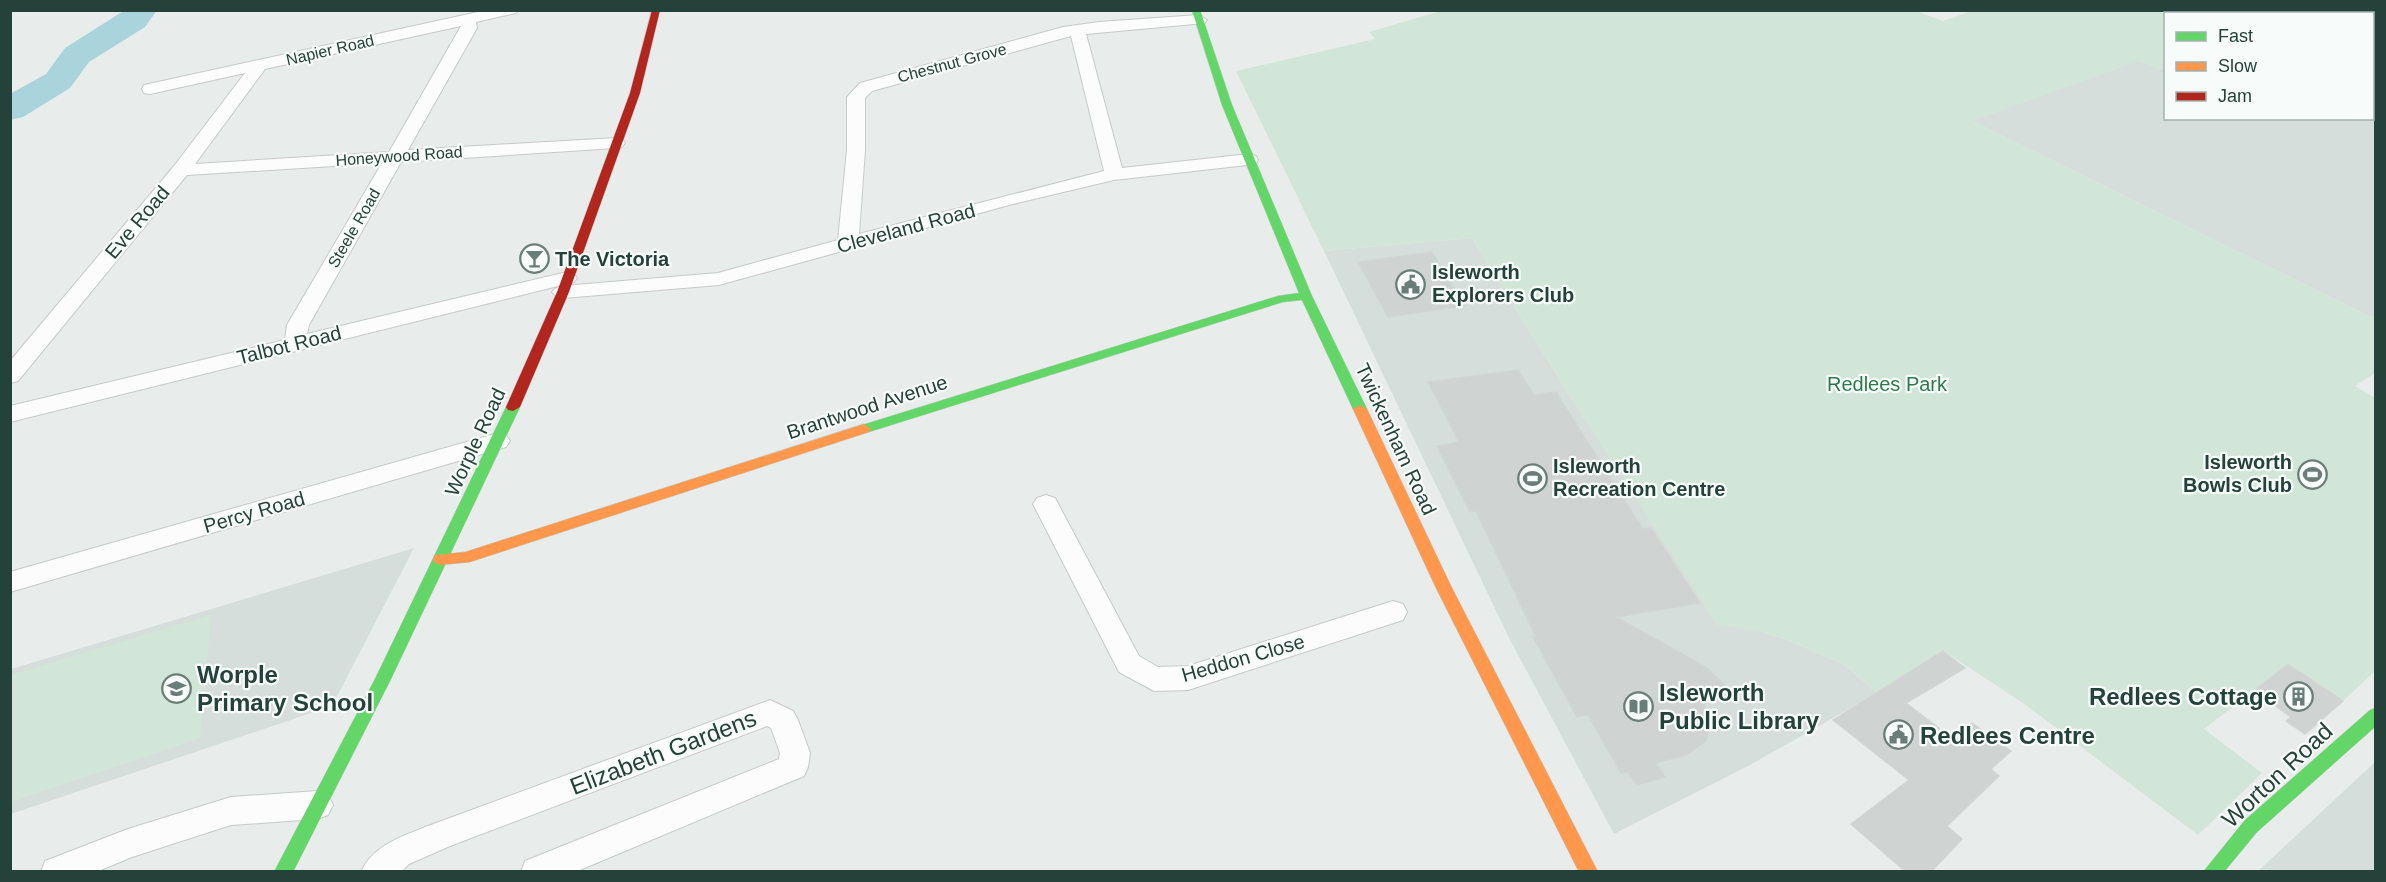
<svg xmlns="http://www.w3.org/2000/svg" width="2386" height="882" font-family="Helvetica,sans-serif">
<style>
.built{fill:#d6dedb}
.green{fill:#d1e6d8}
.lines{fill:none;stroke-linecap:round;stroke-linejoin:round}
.river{fill:#a9d4db;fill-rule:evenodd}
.building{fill:#cfd4d2;stroke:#d1d6d4;stroke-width:1.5}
.street-casing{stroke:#c5cac8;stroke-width:2}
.fast-casing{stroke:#c3cbc8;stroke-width:1}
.slow-casing{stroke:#c3cbc8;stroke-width:1}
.jam-casing{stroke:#c3cbc8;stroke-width:1}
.street{fill:#fcfcfc;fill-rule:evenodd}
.fast{fill:#63d668;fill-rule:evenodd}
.slow{fill:#ff974d;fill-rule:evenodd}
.jam{fill:#b3261e;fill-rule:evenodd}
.labels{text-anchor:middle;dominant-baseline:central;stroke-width:4.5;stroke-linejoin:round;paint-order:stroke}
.far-street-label{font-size:16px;fill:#24423a;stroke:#f7fbf9}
.street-label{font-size:20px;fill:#24423a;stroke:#f7fbf9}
.poi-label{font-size:20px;font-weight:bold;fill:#24423a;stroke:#f7fbf9;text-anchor:start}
.park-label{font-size:20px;fill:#2d7a4b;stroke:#f7fbf9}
.near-poi-label{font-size:24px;font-weight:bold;fill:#24423a;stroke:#f7fbf9;text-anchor:start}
.near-street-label{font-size:24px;fill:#24423a;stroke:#f7fbf9}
</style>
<rect width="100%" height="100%" fill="#e8edeb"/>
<path class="built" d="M2301 10 2375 11V319L1968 119 2130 58 2165 70 2166 118H2372V14L2296 13Z
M1472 238 1571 398 1759 631 1785 639 1845 665 1877 693 1750 765 1614 834 1510 640 1324 251Z
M414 548 332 706 11 814V669Z
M2375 762V871H2258Z"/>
<path class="green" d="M1913 10 1943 21 1975 10 2325 11 2320 14H2166L2165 71 2139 61 1972 121 2375 319V373L2355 386 2375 398V671L2343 701 2288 664 2204 729 2262 773 2198 835 2023 703 1944 651 1877 693 1845 665 1785 639 1759 631 1717 625 1571 398 1472 238 1324 251 1236 71 1375 39 1369 32 1441 11Z
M211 615 200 738 11 802V675Z"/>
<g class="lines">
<path class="river" d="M125 10H157L145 27 89 62 70 88 23 117 10 120V94L46 74 65 48Z"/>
</g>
<path class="building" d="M1432 252 1465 306 1388 317 1358 262Z
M1518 370 1534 395 1556 392 1643 529 1651 528 1700 603 1616 617 1706 667 1731 691 1702 697 1711 722 1706 741 1686 755 1656 763 1665 777 1637 785 1628 772 1621 773 1588 715 1577 717 1533 637H1536L1476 511 1470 512 1437 446 1459 442 1428 382Z
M1943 651 1965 668 1906 703 1953 739 1972 723 2011 751 1991 769 1999 776 1947 826 1962 839 1931 872H1906L1851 824 1909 780 1833 720Z
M2288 664 2343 701 2305 734 2286 721 2291 717 2254 691Z"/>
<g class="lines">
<defs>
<path id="street" d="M487 10H518L516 13 476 22 477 28 408 150 616 138 622 139 625 143 622 147 616 148 401 162 309 325 307 334 567 272 574 274 577 278 574 282 10 422V406L285 340 287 325 382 163 187 175 18 381 10 383V361L174 166 245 73 150 94 144 93 142 89 144 85ZM461 26 389 152 195 164 265 69Z
M1199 15 1207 20 1205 23 1086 34 1122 168 1249 154 1256 156 1258 160 1256 164 1114 180 1009 205 719 285 563 298 556 296 552 292 556 288 563 286 718 273 838 240 847 150V97L860 83 1063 27 1099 22ZM1071 36 1104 171 859 234 865 150V98L872 91Z
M498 433 506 435 510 441 506 447 10 592V572Z
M1046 495 1055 498 1139 656 1158 667 1188 666 1393 601 1403 604 1407 612 1403 620 1188 690 1154 691 1119 672 1033 504 1037 498Z
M770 700 793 711 798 720 810 753 808 767 804 776 575 872H521L525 861 779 759 780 753 771 728 767 726 450 846 409 864 401 872H361C373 845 403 836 428 826Z
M317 791 328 795 333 805 328 815 317 819 231 825 132 857 96 872H41L45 861 128 829 231 797Z"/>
<path id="fast" d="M1192 10H1200L1232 105 1312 296 1367 409 1365 412 1360 413 1353 409 1302 300 1283 302 869 432H859L857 429 859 426 1278 296 1299 293 1222 105Z
M513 403 520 407 390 681 293 872H274L375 679 506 407Z
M2376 708V726L2257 832 2224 872H2203L2245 820 2370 710Z"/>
<path id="slow" d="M1360 405 1367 409 1451 586 1598 872H1579L1435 586 1353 409Z
M864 424 871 429 869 432 470 562 440 565 435 563 433 559 435 555 465 552Z"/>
<path id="jam" d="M652 10H660L640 93 569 292 520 407 513 411 508 410 506 407 557 292 630 93Z"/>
</defs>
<use href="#street" class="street-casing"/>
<use href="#fast" class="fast-casing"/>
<use href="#slow" class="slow-casing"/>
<use href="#jam" class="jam-casing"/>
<use href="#street" class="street"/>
<use href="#fast" class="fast"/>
<use href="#slow" class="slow"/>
<use href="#jam" class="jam"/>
</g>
<defs>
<symbol id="bar-ring" viewBox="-11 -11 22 22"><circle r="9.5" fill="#f7fbf9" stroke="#697e78" stroke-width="1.5"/><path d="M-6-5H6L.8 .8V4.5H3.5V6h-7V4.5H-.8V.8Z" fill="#697e78"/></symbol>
<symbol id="civic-ring" viewBox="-11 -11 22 22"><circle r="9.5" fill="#f7fbf9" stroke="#697e78" stroke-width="1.5"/><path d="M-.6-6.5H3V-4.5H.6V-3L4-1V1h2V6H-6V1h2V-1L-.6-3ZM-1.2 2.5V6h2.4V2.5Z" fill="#697e78"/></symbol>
<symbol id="stadium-ring" viewBox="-11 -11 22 22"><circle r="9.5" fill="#f7fbf9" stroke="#697e78" stroke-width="1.5"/><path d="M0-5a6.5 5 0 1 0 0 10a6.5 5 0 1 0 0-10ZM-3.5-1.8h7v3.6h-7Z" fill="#697e78"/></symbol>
<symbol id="school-ring" viewBox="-11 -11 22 22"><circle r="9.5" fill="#f7fbf9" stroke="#697e78" stroke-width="1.5"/><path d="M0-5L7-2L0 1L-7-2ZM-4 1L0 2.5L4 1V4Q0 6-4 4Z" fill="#697e78"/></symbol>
<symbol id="building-ring" viewBox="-11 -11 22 22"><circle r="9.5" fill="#f7fbf9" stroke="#697e78" stroke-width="1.5"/><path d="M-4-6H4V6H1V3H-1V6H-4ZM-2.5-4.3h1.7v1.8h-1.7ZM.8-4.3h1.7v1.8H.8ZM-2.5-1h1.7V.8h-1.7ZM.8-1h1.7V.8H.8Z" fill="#697e78"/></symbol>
<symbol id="library-ring" viewBox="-11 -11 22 22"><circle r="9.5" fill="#f7fbf9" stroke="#697e78" stroke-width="1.5"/><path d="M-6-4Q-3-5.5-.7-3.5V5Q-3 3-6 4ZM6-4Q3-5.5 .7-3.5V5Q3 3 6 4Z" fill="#697e78"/></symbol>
</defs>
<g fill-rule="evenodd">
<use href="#bar-ring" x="518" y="242" width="33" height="33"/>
<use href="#civic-ring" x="1394" y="268" width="33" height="33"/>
<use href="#stadium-ring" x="2296" y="458" width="33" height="33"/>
<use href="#stadium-ring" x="1516" y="462" width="33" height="33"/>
<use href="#school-ring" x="160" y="672" width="33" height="33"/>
<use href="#building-ring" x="2282" y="680" width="33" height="33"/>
<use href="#library-ring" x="1622" y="690" width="33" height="33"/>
<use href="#civic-ring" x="1882" y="718" width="33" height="33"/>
</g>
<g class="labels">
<g class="far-street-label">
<text transform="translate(330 50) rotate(-13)">Napier Road</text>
<text transform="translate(952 63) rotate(-15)">Chestnut Grove</text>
<text transform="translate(399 156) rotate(-4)">Honeywood Road</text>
<text transform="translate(354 228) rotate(-60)">Steele Road</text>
</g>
<g class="street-label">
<text transform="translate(137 222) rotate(-50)">Eve Road</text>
<text transform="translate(906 228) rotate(-15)">Cleveland Road</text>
<text transform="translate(289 345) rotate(-14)">Talbot Road</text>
<text transform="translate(867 407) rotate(-18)">Brantwood Avenue</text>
<text transform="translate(1396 439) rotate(65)">Twickenham Road</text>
<text transform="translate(475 442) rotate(-65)">Worple Road</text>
<text transform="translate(254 512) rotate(-16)">Percy Road</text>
<text transform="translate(1243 658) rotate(-16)">Heddon Close</text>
</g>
<g class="poi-label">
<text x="555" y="259">The Victoria</text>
<text x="1432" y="272">Isleworth<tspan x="1432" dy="23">Explorers Club</tspan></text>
<text x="2292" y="462" text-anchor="end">Isleworth<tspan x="2292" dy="23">Bowls Club</tspan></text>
<text x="1553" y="466">Isleworth<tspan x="1553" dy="23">Recreation Centre</tspan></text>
</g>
<g class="park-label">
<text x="1887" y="384">Redlees Park</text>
</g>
<g class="near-poi-label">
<text x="197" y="674">Worple<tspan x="197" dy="28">Primary School</tspan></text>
<text x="1659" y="692">Isleworth<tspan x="1659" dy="28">Public Library</tspan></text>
<text x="2277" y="696" text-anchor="end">Redlees Cottage</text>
<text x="1920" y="735">Redlees Centre</text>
</g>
<g class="near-street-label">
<text transform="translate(663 752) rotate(-21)">Elizabeth Gardens</text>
<text transform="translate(2277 775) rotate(-43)">Worton Road</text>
</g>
</g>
<rect width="2386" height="882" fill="none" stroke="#24423a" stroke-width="24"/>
<rect x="2164" y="12" width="210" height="108" fill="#f7fbf9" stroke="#a3b1ad" stroke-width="1.5"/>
<rect x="2176" y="32" width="30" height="9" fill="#63d668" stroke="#a3b1ad" stroke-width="1.5"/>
<text x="2218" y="42" font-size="18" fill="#24423a">Fast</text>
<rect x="2176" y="62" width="30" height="9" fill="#ff974d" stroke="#a3b1ad" stroke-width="1.5"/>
<text x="2218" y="72" font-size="18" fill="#24423a">Slow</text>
<rect x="2176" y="92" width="30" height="9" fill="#b3261e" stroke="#a3b1ad" stroke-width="1.5"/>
<text x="2218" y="102" font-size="18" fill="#24423a">Jam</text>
</svg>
